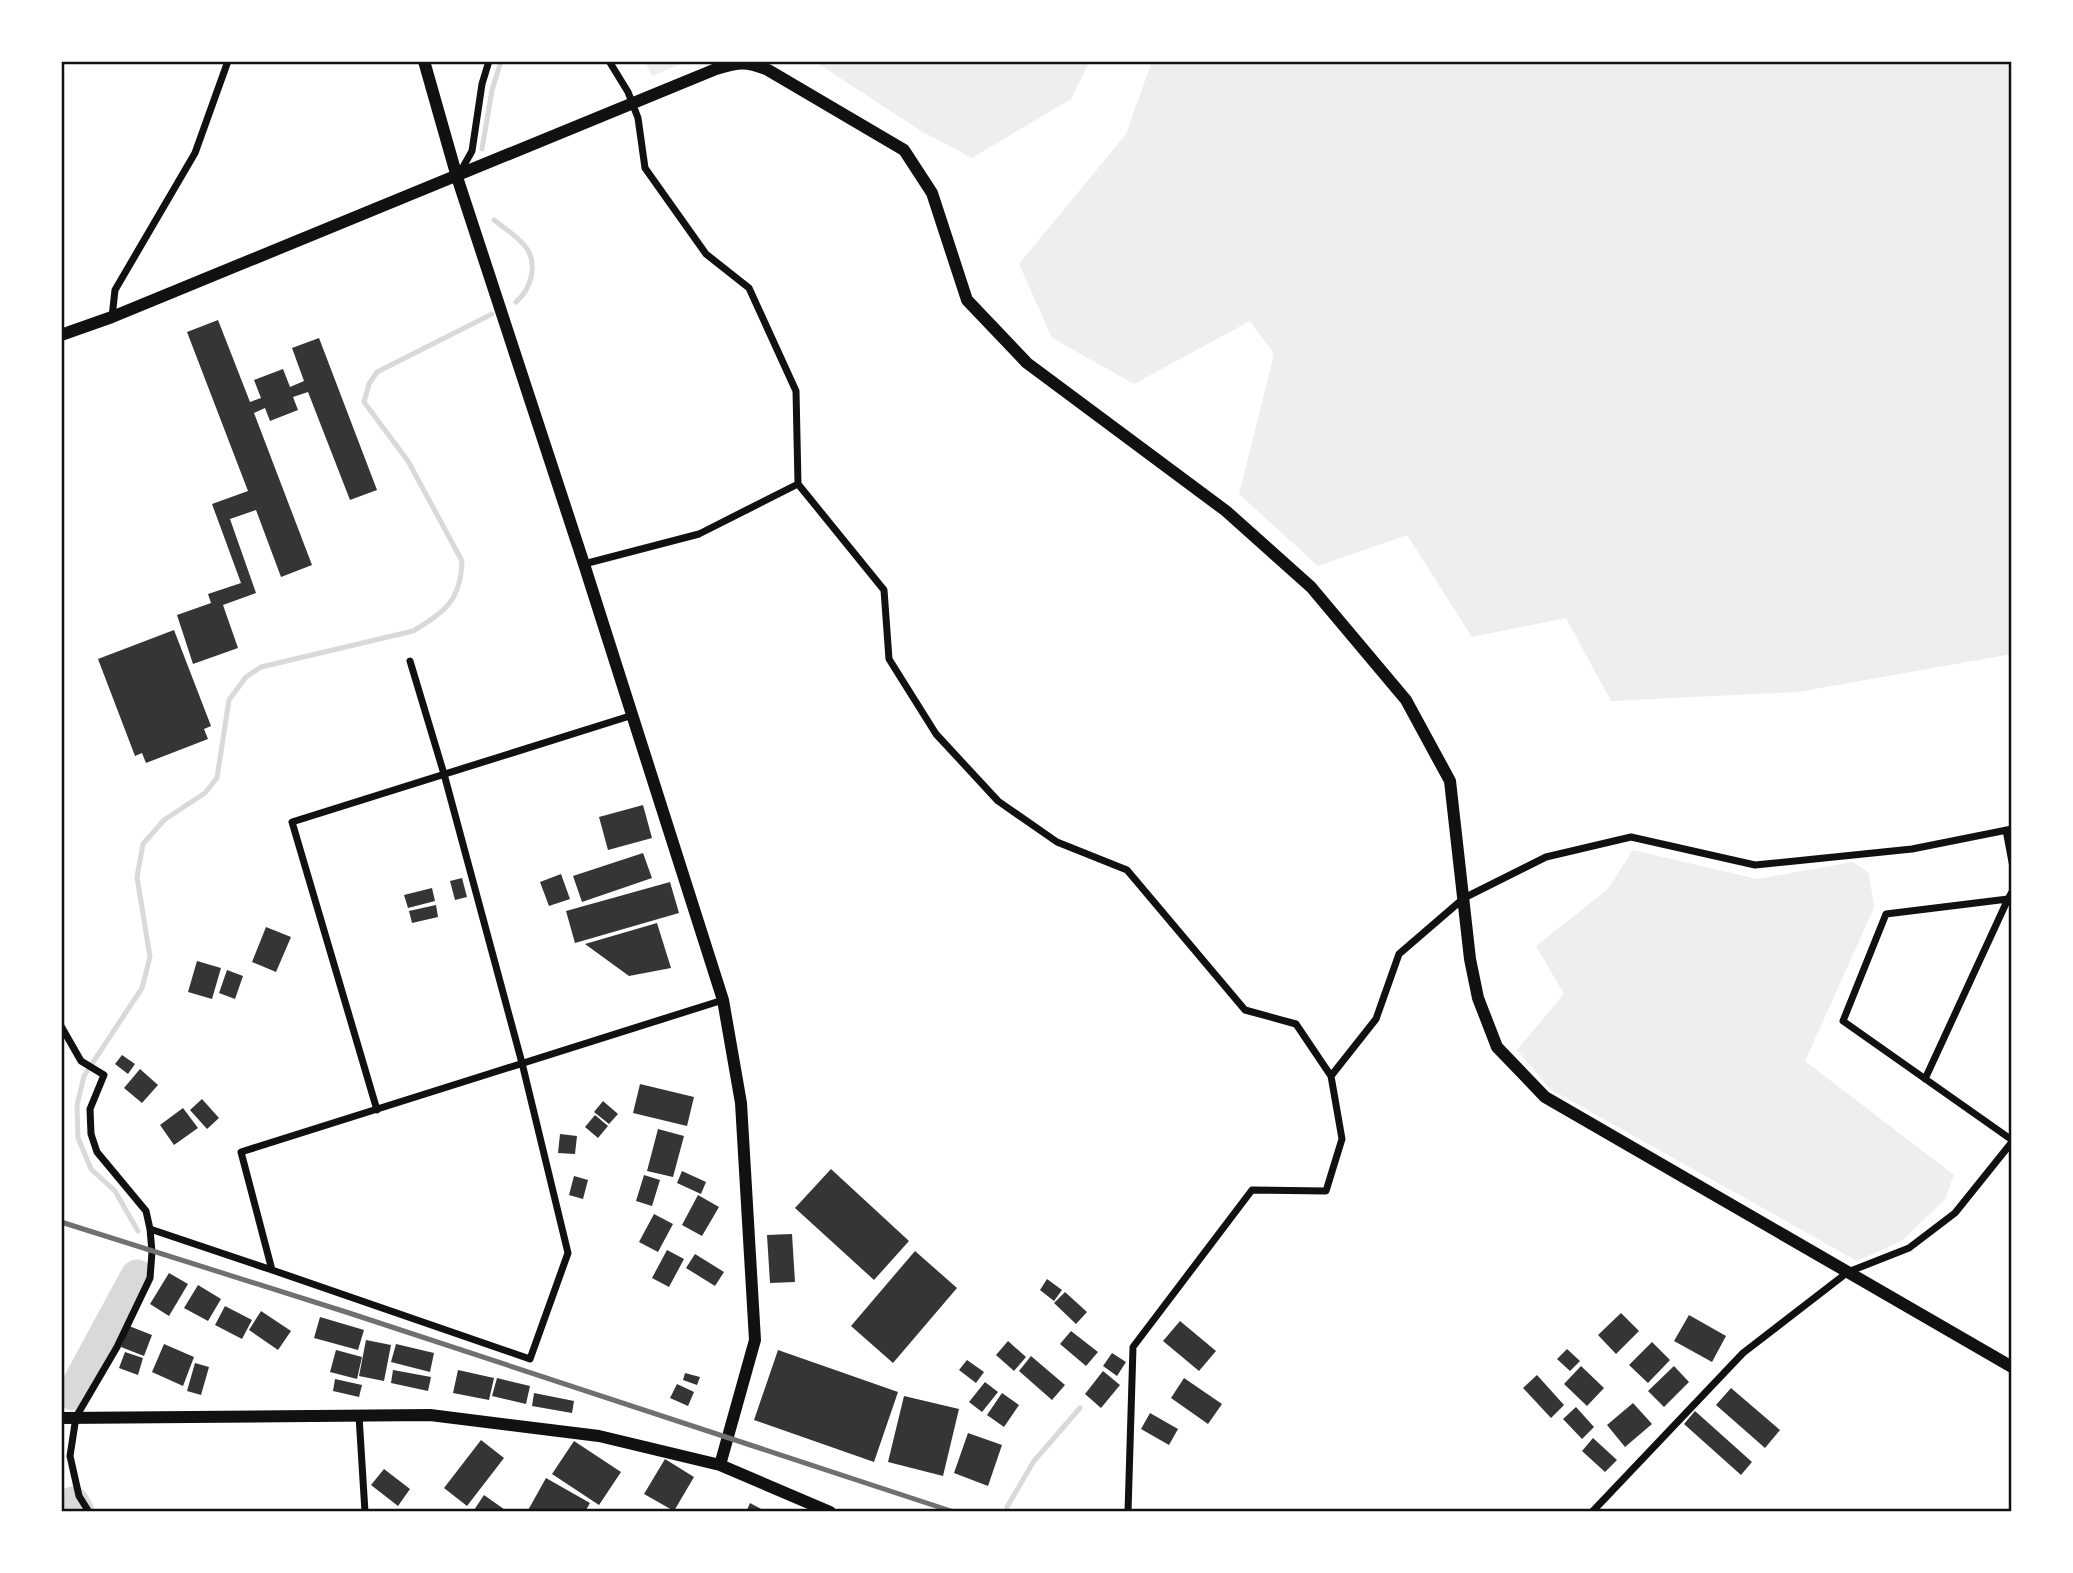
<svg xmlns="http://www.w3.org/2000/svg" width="2073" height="1573" font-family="'Alegreya Sans',sans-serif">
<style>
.green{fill:#eee}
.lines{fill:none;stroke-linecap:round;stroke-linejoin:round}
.stream{stroke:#d9d9d9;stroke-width:5}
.river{stroke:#d9d9d9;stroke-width:33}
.building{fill:#353535}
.minor{stroke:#111;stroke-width:7}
.tertiary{stroke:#111;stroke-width:12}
.rail{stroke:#707070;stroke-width:5}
.neatline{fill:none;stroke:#111;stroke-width:2.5}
</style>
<rect width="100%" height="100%" fill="#fff"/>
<path class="green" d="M645 61H688L652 76Z
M814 61H1090L1071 99 972 158 921 131Z
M1152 61H2012V654L1798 692 1611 701 1566 618 1472 637 1407 535 1318 566 1239 494 1274 354 1250 321 1134 384 1052 338 1019 264 1126 134Z
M1633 850 1757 879 1853 862 1869 873 1874 908 1805 1061 1954 1175 1945 1199 1903 1240 1857 1261 1550 1089 1517 1050 1564 994 1536 946 1608 889Z"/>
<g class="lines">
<path class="stream" d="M482 149 492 90 501 61
M494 220C504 228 517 236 525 246 539 264 531 289 516 302
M138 1231 115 1191 91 1169 78 1138 77 1105 84 1076 142 988 150 957 137 877 143 844 164 820 205 793 217 778 229 700 246 677 261 667 413 631C445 612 461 600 462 561L408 461 364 402 369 384 377 372 492 314
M1007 1507 1034 1461 1080 1408"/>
<path class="river" d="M73 1394 137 1276
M73 1503 78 1512"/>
</g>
<path class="building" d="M218 320 250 402 261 398 254 380 283 369 290 387 304 381 292 348 319 338 377 490 350 500 308 392 293 397 298 410 270 421 265 408 254 413 312 565 281 577 256 510 230 519 256 593 223 605 238 648 193 664 177 615 211 603 208 594 241 583 212 504 248 491 187 332Z
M174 630 211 726 204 729 208 739 146 763 142 753 135 756 98 659Z
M643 805 652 838 608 850 599 817Z
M643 853 652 878 582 902 573 876Z
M561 874 570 899 549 906 540 882Z
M462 878 467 897 455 900 450 881Z
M670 882 679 913 575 943 566 911Z
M432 888 435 901 408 908 404 895Z
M436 905 438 917 412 923 409 911Z
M657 923 671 968 629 976 585 944Z
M266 927 291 937 276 972 252 962Z
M197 961 221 968 212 999 188 992Z
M227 970 243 976 235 999 219 993Z
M122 1055 135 1064 128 1074 115 1064Z
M140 1069 158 1085 142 1103 124 1088Z
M640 1084 694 1097 687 1126 633 1113Z
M202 1099 219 1118 207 1129 190 1110Z
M603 1101 618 1114 609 1124 594 1112Z
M183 1108 198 1128 174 1145 160 1125Z
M595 1115 608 1126 598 1138 585 1127Z
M658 1129 684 1136 673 1177 647 1171Z
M560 1134 577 1136 575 1154 558 1153Z
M831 1169 909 1241 874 1280 795 1208Z
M682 1171 706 1182 701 1194 677 1183Z
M644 1175 660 1180 652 1206 636 1201Z
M574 1176 588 1180 583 1199 569 1195Z
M698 1195 719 1207 702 1236 682 1225Z
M654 1214 673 1224 658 1252 639 1242Z
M792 1234 795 1282 770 1283 767 1235Z
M667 1250 684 1259 669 1287 652 1278Z
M915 1251 957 1288 893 1363 851 1326Z
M695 1254 724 1272 715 1286 686 1268Z
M169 1273 188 1284 169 1316 150 1304Z
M1047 1279 1062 1290 1054 1301 1040 1290Z
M198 1285 221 1299 208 1321 184 1308Z
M1065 1292 1087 1312 1076 1324 1054 1303Z
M225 1306 252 1320 242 1339 215 1325Z
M261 1311 291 1331 278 1350 249 1330Z
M1621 1313 1639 1331 1616 1354 1598 1335Z
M1689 1315 1726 1336 1712 1362 1674 1341Z
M320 1317 364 1330 358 1350 314 1338Z
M1180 1321 1216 1351 1199 1371 1163 1341Z
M129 1326 152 1335 144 1356 121 1347Z
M1071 1331 1098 1352 1086 1366 1060 1344Z
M366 1340 391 1345 384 1381 359 1376Z
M1008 1341 1026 1357 1014 1371 996 1355Z
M1652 1342 1670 1360 1648 1383 1629 1365Z
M164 1344 194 1357 183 1386 152 1372Z
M396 1344 434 1353 430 1372 391 1362Z
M1567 1349 1580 1361 1570 1371 1557 1359Z
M336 1350 362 1357 357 1379 330 1372Z
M778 1350 898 1392 874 1462 754 1420Z
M125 1352 143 1358 138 1375 119 1368Z
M1112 1353 1126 1362 1117 1376 1103 1366Z
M1031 1356 1065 1385 1052 1400 1019 1371Z
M967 1360 984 1372 976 1383 959 1370Z
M195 1363 209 1367 201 1395 187 1391Z
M1581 1366 1604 1388 1587 1406 1564 1384Z
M1674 1366 1689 1382 1664 1407 1648 1391Z
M393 1370 431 1377 428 1391 391 1383Z
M458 1370 494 1378 489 1400 453 1393Z
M1103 1371 1120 1385 1101 1408 1085 1394Z
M685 1373 700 1377 697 1385 683 1380Z
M1537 1375 1564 1405 1551 1418 1523 1388Z
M497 1378 530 1386 526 1404 492 1396Z
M1184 1378 1222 1404 1208 1424 1171 1398Z
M335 1379 362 1385 359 1397 333 1391Z
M985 1382 998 1392 982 1412 969 1402Z
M677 1384 694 1392 688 1406 670 1398Z
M1731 1388 1780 1430 1765 1448 1716 1405Z
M534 1393 574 1401 572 1413 532 1406Z
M1002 1393 1019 1405 1004 1427 987 1415Z
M904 1396 959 1409 943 1476 888 1462Z
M1633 1403 1652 1424 1625 1447 1607 1425Z
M1576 1407 1594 1427 1582 1439 1563 1419Z
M1695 1411 1752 1462 1741 1475 1684 1424Z
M1150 1413 1178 1429 1169 1445 1141 1429Z
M968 1433 1002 1445 988 1486 954 1473Z
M1593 1438 1617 1460 1605 1472 1582 1451Z
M481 1440 504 1458 467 1506 444 1488Z
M574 1441 621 1472 599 1505 552 1474Z
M665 1459 694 1477 674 1511 644 1494Z
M384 1469 410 1489 398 1506 371 1485Z
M546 1478 590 1503 585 1512H527Z
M484 1495 508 1512H477L474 1510Z
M750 1503 767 1512H746Z"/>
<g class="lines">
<path class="minor" d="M609 61 628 92 638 118 645 168 706 254 749 288 796 391 798 484 884 590 889 659 936 734 998 801 1057 842 1127 870 1245 1010 1296 1024 1331 1076
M459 174 472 151 482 84 489 61
M112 317 115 290 195 153 228 61
M584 564 699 534 798 484
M410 661 444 774 522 1063 568 1253 530 1359 272 1270 241 1152C402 1102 562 1050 723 1000
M2006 830 2012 862
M2012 892 2008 899 1886 914 1843 1021 2012 1140
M61 1026 81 1061 104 1075 90 1109 91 1134 97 1152 146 1211 150 1229 152 1252 150 1278 117 1347 76 1417 70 1456 79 1496 89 1512
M1925 1079 2008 899
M377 1110 292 822 633 715
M150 1229 272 1270
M359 1416 365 1512
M1128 1512 1133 1347 1252 1190 1326 1191 1342 1139 1331 1076 1376 1019 1399 954 1464 898 1546 857 1631 837 1755 865 1912 849 2012 829
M1592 1512 1743 1353 1848 1272 1909 1248 1955 1213 2012 1142"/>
<path class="tertiary" d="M424 61 457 177 584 564 723 1000 741 1103 755 1340 720 1465
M61 335 112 317 716 69C739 62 746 61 768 70L904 150 932 193 967 300 1027 363 1226 511 1311 587 1406 700 1450 781 1470 959 1478 998 1497 1047 1545 1097 2012 1367
M61 1418 430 1415 599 1436 720 1465 830 1512"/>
<path class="rail" d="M61 1222 346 1312 954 1512"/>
</g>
<rect width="2073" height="1573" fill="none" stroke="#ffffff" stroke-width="126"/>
<rect x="63" y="63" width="1947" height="1447" class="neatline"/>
</svg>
